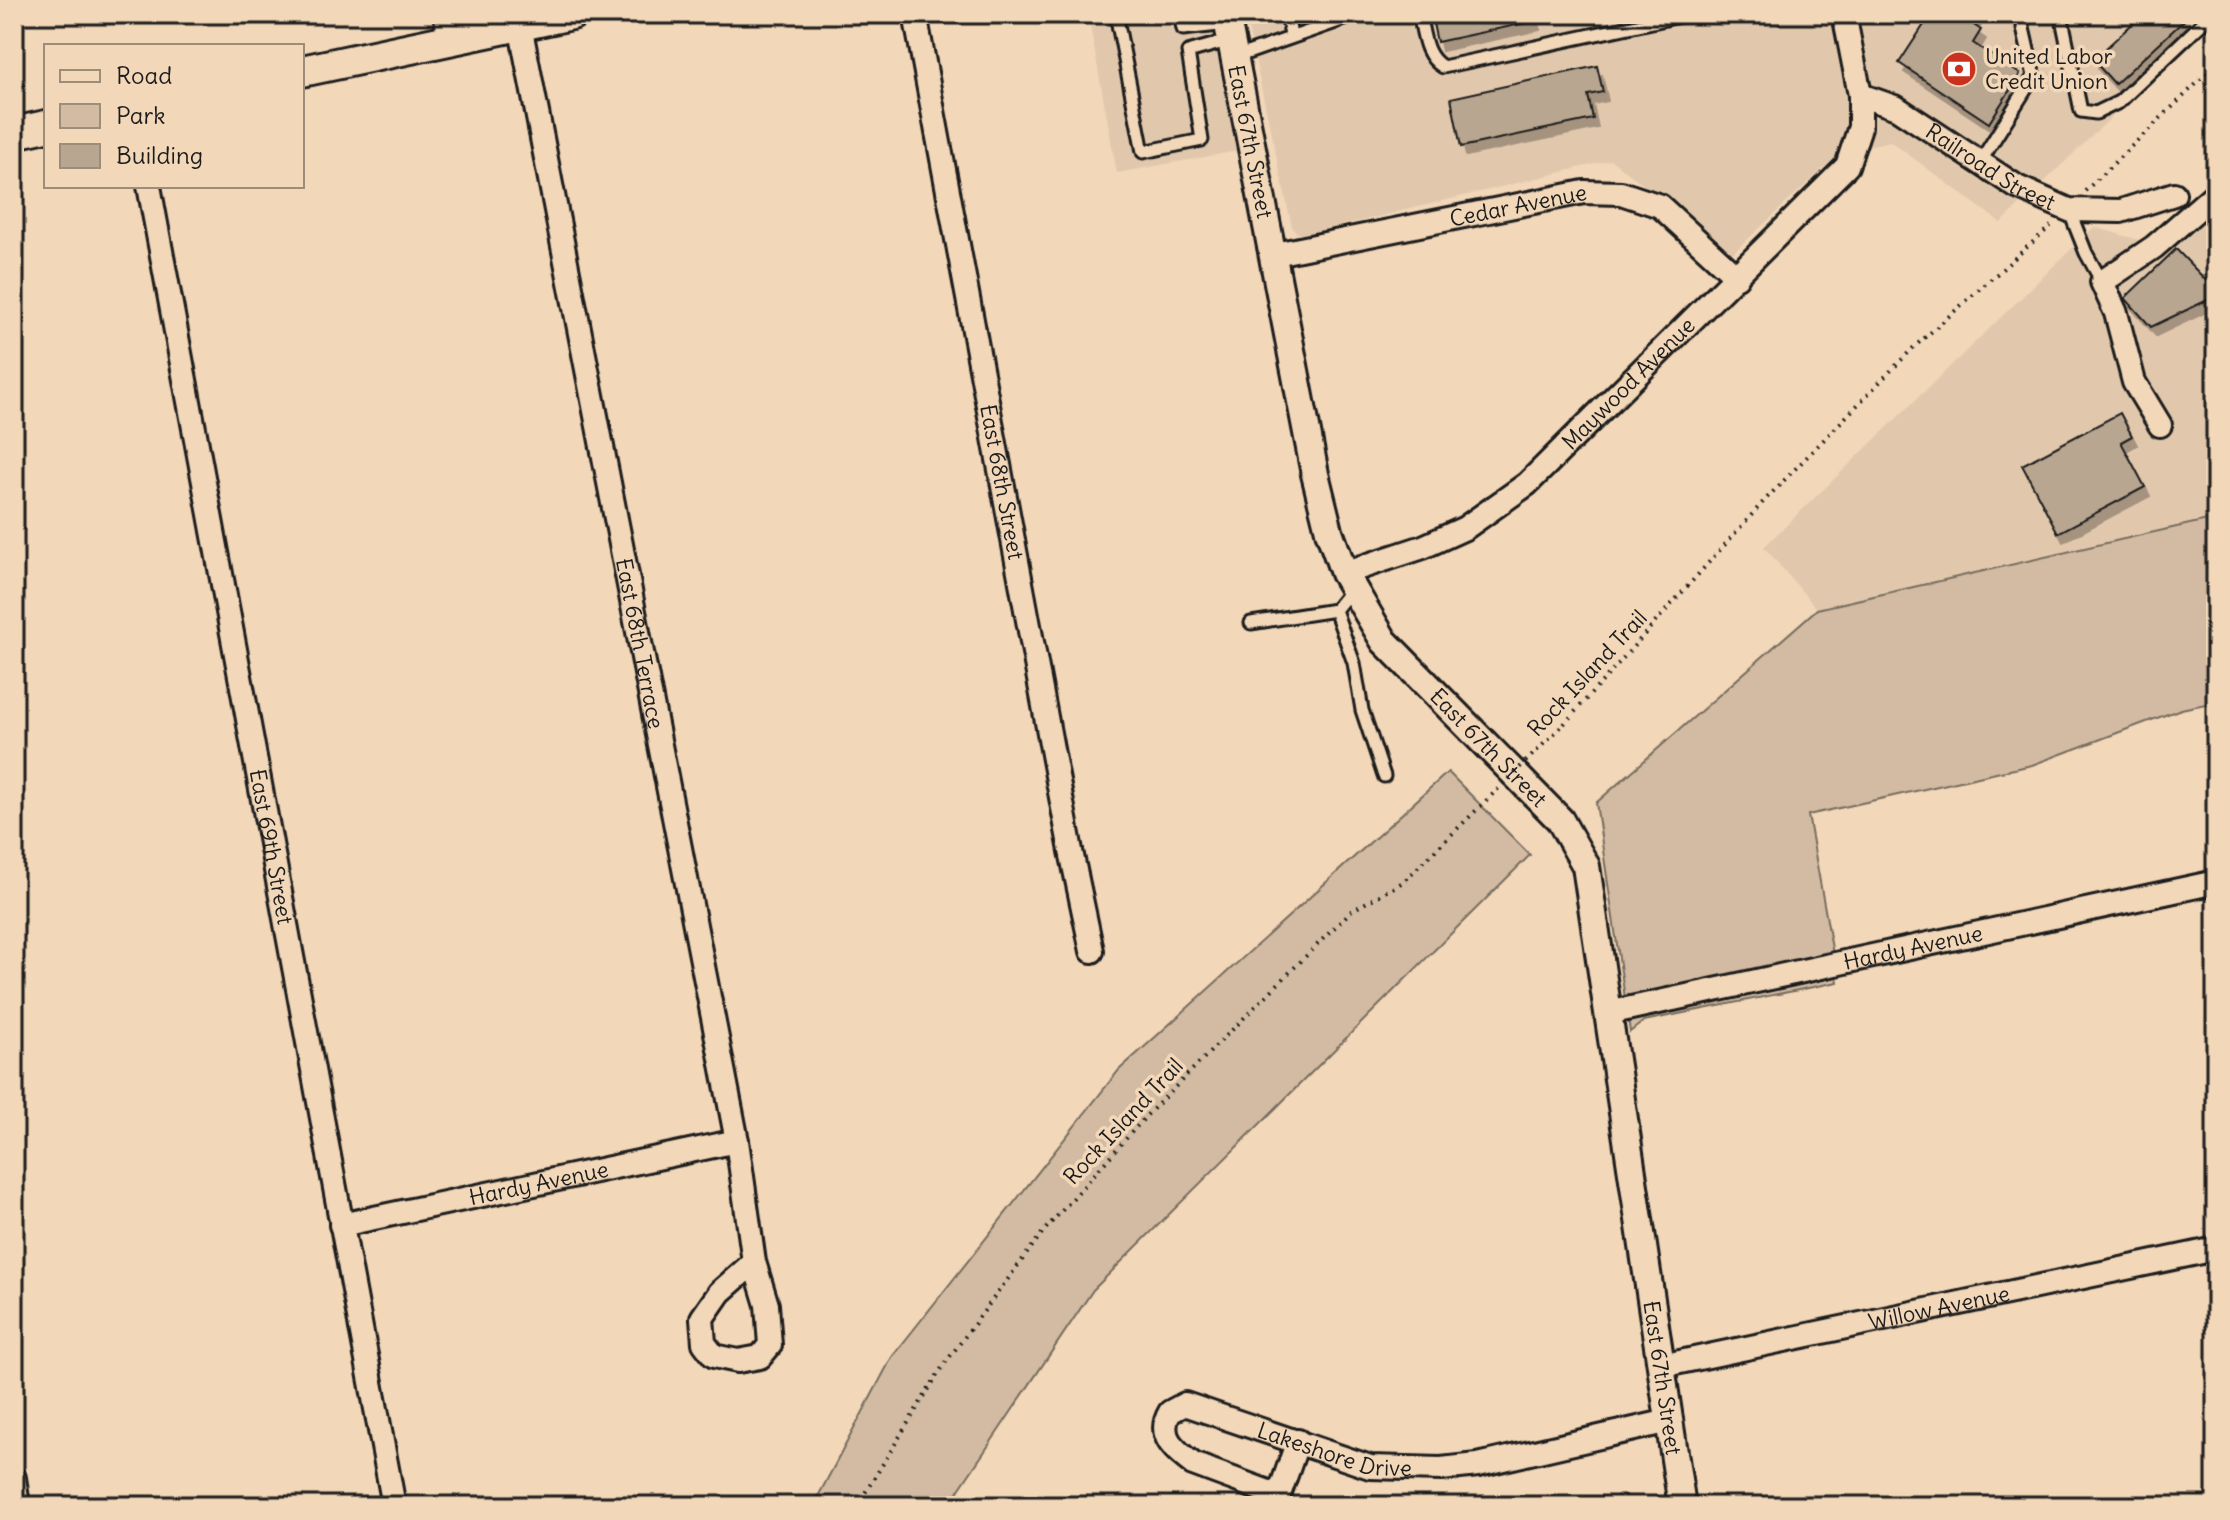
<svg xmlns="http://www.w3.org/2000/svg" width="2230" height="1520" font-family="Delius,sans-serif">
<style>
.built{fill:#e1c8ad}
.green{fill:#d2bba2;stroke:#776c5f;stroke-width:2}
.building{fill:#b9a690;stroke:#1c1c1c;stroke-width:2;filter:url(#shadow)}
.lines{fill:none;stroke-linecap:round;stroke-linejoin:round}
.service-casing{stroke:#1c1c1c;stroke-width:17}
.minor-casing{stroke:#1c1c1c;stroke-width:28}
.tertiary-casing{stroke:#1c1c1c;stroke-width:32}
.secondary-casing{stroke:#1c1c1c;stroke-width:36}
.path{stroke:#1c1c1c;stroke-width:4;stroke-dasharray:2 6;stroke-linecap:butt}
.service{stroke:#f2d7b9;stroke-width:11}
.minor{stroke:#f2d7b9;stroke-width:22}
.tertiary{stroke:#f2d7b9;stroke-width:26}
.secondary{stroke:#f2d7b9;stroke-width:30}
.path-bridge{stroke:#1c1c1c;stroke-width:4;stroke-dasharray:2 6;stroke-linecap:butt}
.labels{text-anchor:middle;dominant-baseline:central;stroke-width:7;stroke-linejoin:round;paint-order:stroke}
.poi-label{font-size:22px;fill:#1c1c1c;stroke:#f2d7b9;text-anchor:start}
.street-label{font-size:22px;fill:#1c1c1c;stroke:#f2d7b9}
</style>
<defs>
<filter id="shadow"><feDropShadow dx="5" dy="9" stdDeviation="0" flood-color="#0004"/></filter>
</defs>
<rect width="100%" height="100%" fill="#f2d7b9"/>
<filter id="ink" filterUnits="userSpaceOnUse"><feTurbulence type="fractalNoise" baseFrequency=".0125" numOctaves="2"/><feDisplacementMap in="SourceGraphic" scale="16" xChannelSelector="R" yChannelSelector="G"/><feConvolveMatrix kernelMatrix="1 2 1 2 8 2 1 2 1" color-interpolation-filters="sRGB"/></filter>
<g filter="url(#ink)">
<path class="built" d="M1088 14H1213L1243 150 1117 173Z
M1245 14H2216V17L2001 223 1890 141 1841 152 1733 253 1611 160 1304 235 1297 233 1292 227Z
M2216 191V518L1817 609 1764 547 2094 227 2163 247Z"/>
<path class="green" d="M2216 518V702L2181 709 2032 765 1808 815 1838 982 1644 1021 1630 1032 1596 803 1817 609Z
M1448 772 1530 855 1093 1290 948 1506H813L892 1357 1119 1070Z"/>
<path class="building" d="M1431 14H1534L1535 21 1437 42Z
M1931 14H1978L1971 23 1981 30 1973 43 2020 74 1989 123 1899 63Z
M2143 14H2191L2115 84 2093 60Z
M1597 66 1603 92 1588 95 1593 119 1461 147 1451 98Z
M2176 249 2216 291V296L2151 327 2125 298Z
M2120 413 2132 436 2121 442 2145 487 2058 533 2022 465Z"/>
<g class="lines">
<defs>
<path id="service" d="M1116 14 1143 152 1202 140 1188 52 1231 40
M1180 14 1183 29 1228 24
M1287 14 1291 36
M1419 14C1424 34 1424 56 1443 67L1689 14
M2061 14 2081 111 2096 113 2119 102 2212 14
M1236 57 1359 14
M1980 162 2034 76 2023 28
M2069 210 2086 253 2102 282
M1352 589 1335 610 1354 663 1362 710 1384 776
M1251 623 1335 610"/>
<g id="minor">
<path d="M445 14 451 40"/>
<path id="s1" d="M915 14 1071 851 1092 951"/>
<path id="s2" d="M520 25 737 1141 754 1262 767 1305 770 1345 760 1357 738 1361 714 1356 704 1343 702 1318 720 1292 754 1262"/>
<path id="s3" d="M1860 95 1897 108 2017 187 2069 210 2121 211 2174 194"/>
<path id="s4" d="M149 186 394 1506"/>
<path id="s5" d="M1275 254 1584 192 1621 193 1660 206 1737 277"/>
<path d="M2160 425 2134 382 2116 313 2102 282 2154 247 2216 193"/>
<path id="s6" d="M1344 573 1423 547 1465 528 1527 484 1847 166 1860 127V95L1844 14"/>
<path id="s7" d="M1608 1013 2216 882"/>
<path id="s8" d="M341 1225 737 1141"/>
<path id="s9" d="M1661 1366 2216 1249"/>
<path d="M14 1478 18 1506"/>
<path id="s10" d="M1279 1496 1193 1464C1175 1450 1156 1436 1170 1412L1185 1404 1370 1467 1441 1469 1478 1465 1669 1421"/>
<path d="M1275 1506 1298 1441"/>
</g>
<g id="tertiary">
<path id="s11" d="M1226 14 1315 474 1329 531 1344 573 1384 641 1560 820 1586 866 1682 1506"/>
</g>
<path id="secondary" d="M302 71 572 14
M14 133 46 126"/>
</defs>
<use href="#service" class="service-casing"/>
<use href="#minor" class="minor-casing"/>
<use href="#tertiary" class="tertiary-casing"/>
<use href="#secondary" class="secondary-casing"/>
<path class="path" d="M2085 191 2216 65
M1564 724 1764 501 1913 348 2051 226
M857 1506 943 1366 1043 1232 1148 1114 1351 911 1403 882 1497 790"/>
<use href="#service" class="service"/>
<use href="#minor" class="minor"/>
<use href="#tertiary" class="tertiary"/>
<use href="#secondary" class="secondary"/>
<path class="path-bridge" d="M1497 790 1564 724"/>
</g>
</g>
<defs>
<symbol id="bank-disc" viewBox="-11 -11 22 22"><circle r="9.5" fill="#c8321e" stroke="#f2d7b9"/><path d="M-6-4H6V4H-6ZM0-2.3a2.3 2.3 0 1 0 0 4.6a2.3 2.3 0 1 0 0-4.6Z" fill="#fff"/></symbol>
</defs>
<g fill-rule="evenodd">
<use href="#bank-disc" x="1939" y="49" width="40" height="40"/>
</g>
<g class="labels">
<g class="poi-label">
<text x="1985" y="56">United Labor<tspan x="1985" dy="25">Credit Union</tspan></text>
</g>
<g class="street-label">
<text stroke="none"><textPath href="#s11" startOffset="130">East 67th Street</textPath></text>
<text stroke="none"><textPath href="#s3" startOffset="150">Railroad Street</textPath></text>
<text stroke="none"><textPath href="#s5" startOffset="248">Cedar Avenue</textPath></text>
<text stroke="none"><textPath href="#s6" startOffset="348">Maywood Avenue</textPath></text>
<text stroke="none"><textPath href="#s1" startOffset="476">East 68th Street</textPath></text>
<text stroke="none"><textPath href="#s2" startOffset="630">East 68th Terrace</textPath></text>
<text transform="translate(1587 673) rotate(-47)">Rock Island Trail</text>
<text stroke="none"><textPath href="#s11" startOffset="800">East 67th Street</textPath></text>
<text stroke="none"><textPath href="#s4" startOffset="672">East 69th Street</textPath></text>
<text stroke="none"><textPath href="#s7" startOffset="312">Hardy Avenue</textPath></text>
<text transform="translate(1123 1121) rotate(-47)">Rock Island Trail</text>
<text stroke="none"><textPath href="#s8" startOffset="202">Hardy Avenue</textPath></text>
<text stroke="none"><textPath href="#s9" startOffset="284">Willow Avenue</textPath></text>
<text stroke="none"><textPath href="#s11" startOffset="1472">East 67th Street</textPath></text>
<text stroke="none"><textPath href="#s10" startOffset="330">Lakeshore Drive</textPath></text>
</g>
</g>
<rect width="2230" height="1520" fill="none" stroke="#f2d7b9" stroke-width="48"/>
<rect x="24" y="24" width="2182" height="1472" fill="none" stroke="#1c1c1c" stroke-width="3" filter="url(#ink)"/>
<rect x="44" y="44" width="260" height="144" fill="#f2d7b9" stroke="#9c8c7a" stroke-width="2"/>
<rect x="60" y="70" width="40" height="12" fill="#f2d7b9" stroke="#9c8c7a" stroke-width="2"/>
<text x="116" y="84" font-size="24" fill="#1c1c1c">Road</text>
<rect x="60" y="104" width="40" height="24" fill="#d2bba2" stroke="#9c8c7a" stroke-width="2"/>
<text x="116" y="124" font-size="24" fill="#1c1c1c">Park</text>
<rect x="60" y="144" width="40" height="24" fill="#b9a690" stroke="#9c8c7a" stroke-width="2"/>
<text x="116" y="164" font-size="24" fill="#1c1c1c">Building</text>
</svg>
